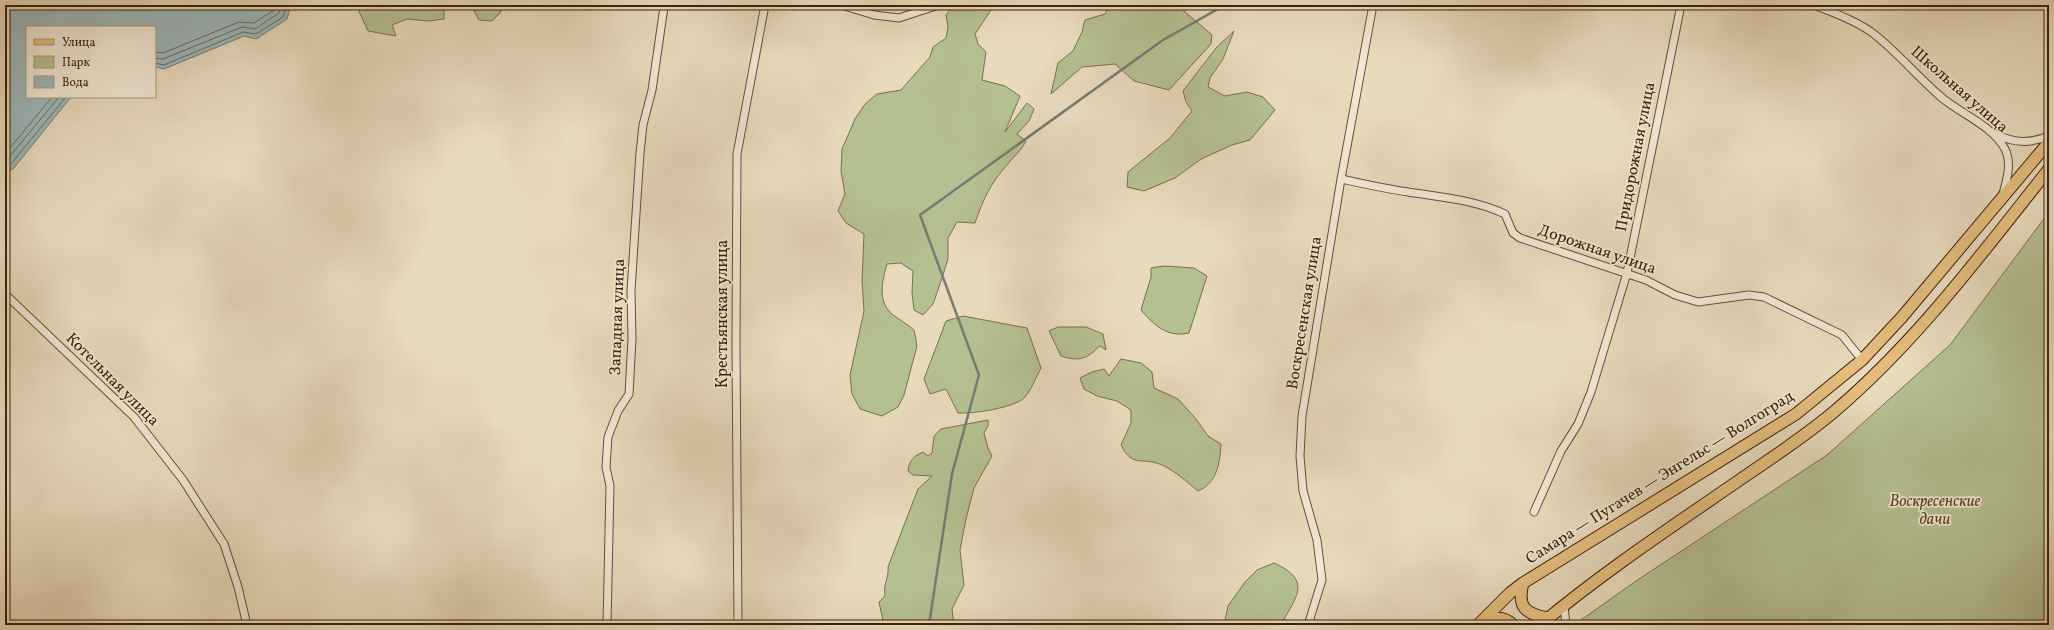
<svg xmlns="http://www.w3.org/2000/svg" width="2054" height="630" font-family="Vollkorn,serif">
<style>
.green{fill:#b5c092;stroke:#78704c}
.water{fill:#9bb8bb;stroke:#757c72}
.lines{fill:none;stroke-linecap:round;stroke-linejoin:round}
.shore{stroke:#6c6c60;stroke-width:1}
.stream{stroke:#757c72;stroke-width:2.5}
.minor-casing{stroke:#674f33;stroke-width:9}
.primary-casing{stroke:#3c2105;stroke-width:13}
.minor{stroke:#f0e7d4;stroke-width:7}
.primary{stroke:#e4bd7e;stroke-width:11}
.labels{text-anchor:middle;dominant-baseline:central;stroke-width:3.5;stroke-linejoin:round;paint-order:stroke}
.street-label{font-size:16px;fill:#3c2105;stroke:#f0e7d4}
.park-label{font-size:16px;font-style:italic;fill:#5a4928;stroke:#f0e7d4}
</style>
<rect width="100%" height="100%" fill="#e8dabd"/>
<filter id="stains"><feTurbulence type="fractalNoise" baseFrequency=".005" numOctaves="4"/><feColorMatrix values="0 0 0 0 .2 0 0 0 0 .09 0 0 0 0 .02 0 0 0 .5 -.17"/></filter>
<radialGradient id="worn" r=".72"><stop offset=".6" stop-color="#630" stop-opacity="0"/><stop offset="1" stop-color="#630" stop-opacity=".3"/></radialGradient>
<path class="green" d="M356 5H446L444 6V19L428 21 407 19 392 25 396 36 368 31Z
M468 5H499L501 12 492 21 479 20 472 7Z
M954 5H992L993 7 975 34 978 44 986 52 982 80 1005 86 1020 96 1005 132 1027 103 1034 109 1029 121 1017 134 1026 141C1021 151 1014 156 1007 165 990 184 983 200 975 223L957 222 948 238V259L940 284 933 304 923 315 914 310 912 293 913 271 901 263 887 264C882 281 877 302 893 315 900 320 907 324 914 330L917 346 904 395 898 407 882 416 860 409 852 394 850 375 864 311 862 281 864 234 846 223 838 211 845 194 841 171 842 149 855 119 865 104 877 94 901 90 930 57 933 47 946 38 948 27 946 15Z
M1110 5H1177L1212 35 1211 44 1169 90 1134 81 1115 64 1082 67 1051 94 1058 63 1073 51 1082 32 1085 20 1105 14Z
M1234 31 1223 59 1210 78 1208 87 1225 96 1247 92 1263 97 1275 110 1250 140 1232 145 1201 159 1175 178 1144 191 1127 187 1128 172 1170 138 1192 111 1186 102 1183 91 1216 48Z
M2049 212V625H1574L1636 581 1827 455 1950 345Z
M1164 266 1194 268 1207 276 1189 333C1167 338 1154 325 1141 310L1151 277V268Z
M963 316 1027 328 1041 368C1036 377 1031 391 1024 398 1013 408 973 414 958 413L946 389 930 394 924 379 946 321Z
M1058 327H1086L1103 334 1106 350 1100 346C1086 359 1080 362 1061 356L1049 331Z
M1121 359 1141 363 1152 372 1154 388 1178 399 1196 419 1208 436 1221 444C1220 463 1217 483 1198 491 1187 482 1175 471 1162 465 1142 456 1133 469 1121 445L1131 423V410L1117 401 1097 396 1084 389 1080 378 1092 372 1104 369 1109 376Z
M988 420V426L984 433 988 448 992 456 974 488 966 519 960 550 964 585 952 609 954 625H884L879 602 885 596C883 584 889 578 888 567L918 489 932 476 913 475 908 471C909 460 914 456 923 452L928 456 932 453 934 436 941 429Z
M1274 563C1313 581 1296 596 1281 625H1224L1228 606 1245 582 1257 570Z"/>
<path class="water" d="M5 5H291L287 19 256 39 244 36 164 69 155 67V27H27V97H71L13 169 5 172Z"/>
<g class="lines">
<path class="shore" d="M155 52 163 53 239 22 254 23 274 10 276 5
M155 58 163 59 242 27 255 29 279 13 282 5
M155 63 164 65 243 32 256 34 283 17 287 5
M5 154 52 97
M5 162 59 97
M5 168 10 165 66 97"/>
<path class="stream" d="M929 625 952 474 979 375 920 215 1163 40 1225 5"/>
<defs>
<path id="minor" d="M841 5 874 15 899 18 939 5
M1814 5C1834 13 1857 21 1874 34 1898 53 1918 77 1941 97 1961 114 1993 126 2005 149 2012 163 2007 179 2003 194
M1995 134C2014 143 2029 144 2049 136
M1341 179C1364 184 1386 189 1408 192 1441 197 1475 200 1505 214L1513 233 1520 238 1646 280 1675 295 1698 302 1749 295 1764 297 1842 335 1862 360
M5 294 134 417 183 480 224 544 238 587 247 625
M1534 512 1561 451 1578 424 1591 392 1627 273 1681 5
M1564 606 1566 625
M607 625 610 486 606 467 608 437 618 411 629 394 632 339 631 290 640 153 643 125 652 90 664 7
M738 625 736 345 737 154 765 5
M1308 625 1322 580 1317 540 1303 491 1300 456 1302 416 1341 179 1373 5"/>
<path id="primary" d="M1523 583C1517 607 1525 614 1548 618
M1481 622C1494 617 1503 615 1513 625
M1478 625 1510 593 1523 583 1796 414 1862 360 1902 317 2049 142
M1540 625C1603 572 1673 526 1741 479 1773 457 1807 435 1836 410 1918 340 1982 253 2049 169"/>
</defs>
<use href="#minor" class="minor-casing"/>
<use href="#primary" class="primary-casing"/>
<use href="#minor" class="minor"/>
<use href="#primary" class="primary"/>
</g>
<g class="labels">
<g class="street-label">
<text transform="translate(1959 90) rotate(41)">Школьная улица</text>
<text transform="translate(1636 157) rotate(-79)">Придорожная улица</text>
<text transform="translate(1597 250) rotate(19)">Дорожная улица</text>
<text transform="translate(1305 313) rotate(-81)">Воскресенская улица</text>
<text transform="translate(723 314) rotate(-90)">Крестьянская улица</text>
<text transform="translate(618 317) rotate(-88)">Западная улица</text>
<text transform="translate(112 380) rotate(45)">Котельная улица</text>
<text transform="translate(1660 478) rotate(-32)">Самара — Пугачев — Энгельс — Волгоград</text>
</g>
<g class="park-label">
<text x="1935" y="502">Воскресенские<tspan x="1935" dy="18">дачи</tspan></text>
</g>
</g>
<rect width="2054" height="630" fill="none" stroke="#e8dabd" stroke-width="20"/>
<rect x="6" y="6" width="2042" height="618" fill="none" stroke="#3c2105" stroke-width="2"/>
<rect x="10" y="10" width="2034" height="610" fill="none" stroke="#3c2105"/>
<rect x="26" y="26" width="130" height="72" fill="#f0e7d4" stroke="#a89881"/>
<rect x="34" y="39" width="20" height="6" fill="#e4bd7e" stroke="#a89881"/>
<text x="62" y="46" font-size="12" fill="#3c2105">Улица</text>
<rect x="34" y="56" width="20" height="12" fill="#b5c092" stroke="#a89881"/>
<text x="62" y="66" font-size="12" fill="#3c2105">Парк</text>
<rect x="34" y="76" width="20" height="12" fill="#9bb8bb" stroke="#a89881"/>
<text x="62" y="86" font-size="12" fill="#3c2105">Вода</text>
<rect width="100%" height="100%" filter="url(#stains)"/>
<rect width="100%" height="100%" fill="url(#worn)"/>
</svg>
